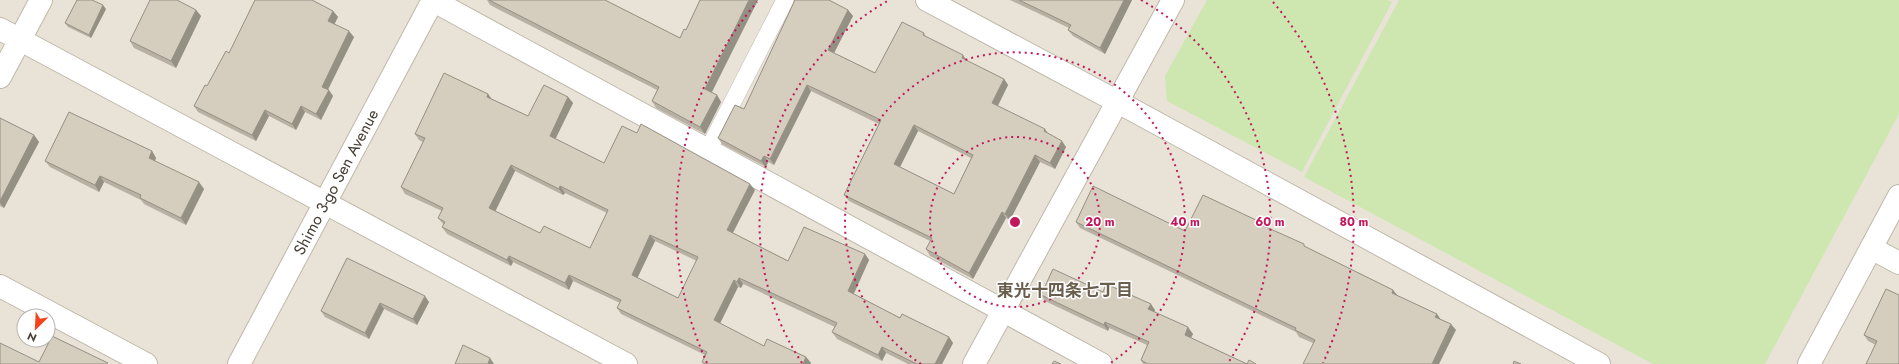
<svg xmlns="http://www.w3.org/2000/svg" width="1899" height="364" font-family="Jost,'Noto Sans JP',sans-serif">
<style>
.residential{fill:#e8e3d6;fill-rule:evenodd}
.garden{fill:#cee7b1}
.lines{fill:none;stroke-linecap:round;stroke-linejoin:round}
.service-casing{stroke:#bfb8aa;stroke-width:18}
.minor-casing{stroke:#bfb8aa;stroke-width:24}
.tertiary-casing{stroke:#bfb8aa;stroke-width:24}
.service{stroke:#fff;stroke-width:17}
.minor{stroke:#fff;stroke-width:22}
.tertiary{stroke:#fff;stroke-width:22}
.wall{fill:#b7b0a3;fill-rule:evenodd}
.shaded-wall{fill:#959084}
.building{fill:#d5cdbd;stroke:#959084;fill-rule:evenodd}
.ring{fill:none;stroke:#c2185b;stroke-width:2;stroke-dasharray:2 4}
.labels{text-anchor:middle;dominant-baseline:central;stroke-width:3;stroke-linejoin:round;paint-order:stroke}
.street-label{font-size:16px;fill:#474137;stroke:#fff}
.neighbourhood-label{font-size:17px;font-weight:bold;fill:#6a5f4e;stroke:#fff}
.centre{fill:#c2185b;stroke:#fff;stroke-width:2}
.ring-label{font-size:12px;text-anchor:middle;font-weight:bold;fill:#c2185b;stroke:#fff;stroke-width:3;stroke-linejoin:round;paint-order:stroke}
</style>
<rect width="100%" height="100%" fill="#f4f0e8"/>
<path class="residential" d="M0 0H1899V364H0ZM24 316H48V340H24Z"/>
<path class="garden" d="M1207 0H1388L1392 2 1302 172 1167 101 1165 76Z
M1399 0H1899V114L1765 364H1653L1304 177Z"/>
<g class="lines">
<defs>
<path id="service" d="M708 150 785 0"/>
<path id="minor" d="M432 0 1101 364
M927 0 1118 102 1599 364
M0 29 626 364
M0 77 41 0
M1871 248 1899 263
M0 286 146 364
M974 364 1173 0
M1809 364 1899 196"/>
<path id="tertiary" d="M239 364 433 0"/>
</defs>
<use href="#service" class="service-casing"/>
<use href="#minor" class="minor-casing"/>
<use href="#tertiary" class="tertiary-casing"/>
<use href="#service" class="service"/>
<use href="#minor" class="minor"/>
<use href="#tertiary" class="tertiary"/>
</g>
<path class="wall" d="M487 0H605L680 38 686 30 700 0H758L711 92 717 95 721 102 705 134 656 108 652 101 657 90 490 5Z
M1010 0H1132L1105 54 1073 36 1068 30 1069 28Z
M106 9 91 38 68 27 65 23Z
M196 10 201 16 176 68 134 48 130 41Z
M848 10 853 16 834 53 875 73 924 33 926 37 967 61 1004 79 1008 85 998 106 1048 134 1066 147 1055 169 1040 162 1010 220 1006 218 973 279 930 256 926 249 930 241 849 201 844 195 879 124 811 91 774 165 768 162 766 167 722 144 718 138 744 109ZM918 131 971 158 954 194 900 167Z
M333 11 338 17 334 24 354 37 328 90 333 96 321 120 305 112 296 130 269 116 256 141 198 112 194 106 229 53Z
M488 94 492 99 528 116 568 97 573 103 555 139 604 163 755 190 733 233 788 261 865 254 869 260 854 294 900 318 949 337 953 343 942 364H908L886 353 882 361 837 339 832 332 835 327 743 284 741 288 738 287 720 324 764 346 806 357 811 363 810 364H704L702 362 705 355 621 314 617 308 620 303 573 281 569 290 513 262 511 266 447 234 442 227 444 225 438 218 442 211 405 194 401 187 423 142 419 140 415 134ZM515 171 563 195 565 193 607 213 590 248 540 233 495 211ZM655 241 697 261 678 298 637 278Z
M0 118 34 135 39 142 4 208 0 206Z
M152 151 156 158 155 161 204 189 186 225 144 204 141 200 104 182 99 192 50 167 45 161Z
M1258 221 1260 225 1393 290 1397 296 1437 314 1440 319 1456 330 1313 343 1299 337 1296 332 1277 323 1080 228 1076 222 1185 231Z
M347 258 429 302 417 325 384 309 369 339 325 317 321 311Z
M1103 292 1155 310 1154 312 1193 334 1191 338 1247 364H1143L1141 360 1147 345 1109 328 1108 331 1045 301 1041 295Z
M1899 295 1876 345 1868 341 1864 335Z"/>
<path class="shaded-wall" d="M749 0H758L710 96 705 89Z
M1124 0H1132L1105 54 1100 48Z
M103 5 106 9 91 38 89 35Z
M196 10 201 16 176 68 171 61Z
M848 10 853 16 832 57 828 50Z
M333 11 338 17 333 27 328 21Z
M349 31 354 37 326 93 322 87Z
M963 55 967 61 962 58Z
M1004 79 1008 85 996 109 992 103Z
M807 85 811 91 774 165 770 159Z
M329 90 333 96 321 120 316 114Z
M488 94 492 100 487 97Z
M717 95 721 102 705 134 700 127Z
M568 97 573 103 554 142 550 136Z
M301 106 305 112 296 130 292 124Z
M265 110 269 116 256 141 252 135Z
M914 125 918 131 898 171 894 164Z
M1045 129 1049 135 1044 131Z
M34 135 39 142 4 208 0 203V201Z
M1062 141 1066 147 1055 169 1050 163Z
M152 151 156 158 153 164 149 158Z
M1035 155 1040 162 1010 220 1005 214Z
M764 156 768 162 766 167 761 161Z
M511 165 515 171 494 214 489 208Z
M100 176 104 182 99 192 95 185Z
M199 182 204 189 186 225 181 218Z
M750 184 755 190 731 236 727 230Z
M560 186 565 193 563 195 559 189Z
M1002 212 1006 218 973 279 969 273Z
M650 235 655 241 636 281 632 275Z
M865 254 869 260 852 297 848 291Z
M509 256 513 262 511 266 507 260Z
M569 275 573 281 569 290 565 283Z
M739 278 743 284 741 288 737 282Z
M734 280 738 287 718 327 714 320Z
M1393 290 1398 296 1396 300 1392 293Z
M425 296 429 302 417 325 413 319Z
M380 303 384 309 369 339 365 333Z
M1151 304 1155 310 1153 315 1148 309Z
M1437 314 1441 320 1435 317Z
M1105 322 1109 328 1108 331 1104 325Z
M1451 324 1456 330 1439 364H1432Z
M1188 327 1193 334 1189 341 1185 335Z
M949 337 953 343 942 364H935Z
M882 347 886 353 882 361 878 355Z
M806 357 811 363 810 364H803Z
M490 358 494 364H488Z"/>
<path class="building" d="M77 0H92L103 5 89 35 65 23Z
M150 0H177L196 10 171 61 130 41Z
M255 0H312L333 11 328 21 349 31 322 87 329 90 316 114 301 106 292 124 265 110 252 135 194 106 205 85 207 86 226 51 229 53Z
M489 0H605L680 38 684 29 686 30 700 0H749L705 89 717 95 700 127 652 101 659 87Z
M795 0H829L848 10 828 50 875 73 902 22 924 33 923 35 963 55 962 58 1004 79 992 103 1045 129 1044 131 1062 141 1050 163 1035 155 1005 214 1002 212 969 273 926 249 932 238 844 195 881 120 807 85 770 159 764 156 761 161 718 138 735 105 744 109ZM914 125 973 155 954 194 894 164Z
M1019 0H1124L1100 48 1068 30 1071 25Z
M444 73 488 94 487 97 528 116 544 85 568 97 550 136 604 163 622 126 637 133 641 124 750 184 727 230 788 261 804 227 865 254 848 291 900 318 902 314 949 337 935 364H917L882 347 878 355 832 332 837 323 739 278 737 282 734 280 714 320 764 346 767 339 806 357 803 364H706L702 362 707 352 617 308 621 300 569 275 565 283 509 256 507 260 442 227 445 222 438 218 443 208 401 187 425 138 415 134ZM511 165 559 189 560 186 608 210 590 248 544 226 540 233 489 208ZM650 235 698 257 678 298 632 275Z
M69 112 152 151 149 158 199 182 181 218 140 198 141 195 100 176 95 185 45 161Z
M0 118 34 135 0 201Z
M1093 186 1185 231 1203 195 1258 221 1257 223 1304 244V246L1393 290 1392 293 1437 314 1435 317 1451 324 1432 364H1303L1315 340 1295 330 1296 328 1273 317 1076 222Z
M347 258 425 296 413 319 380 303 365 333 321 311Z
M1053 269 1103 292 1106 284 1151 304 1148 309 1188 327 1185 335 1247 364H1148L1141 360 1149 342 1105 322 1104 325 1041 295Z
M1886 289 1899 295V364H1866L1877 341 1864 335Z
M52 336 108 363 107 364H0V343L39 362Z
M463 345 490 358 488 364H455Z
M1249 360 1256 364H1247Z
M1054 361 1061 364H1052Z
M1514 361 1521 364H1513Z"/>
<g class="ring">
<circle cx="1015" cy="222" r="85"/>
<path d="M921 364A170 170 0 1 1 1109 364"/>
<path d="M802 363A255 255 0 0 1 889 0M1141 0A255 255 0 0 1 1228 363"/>
<path d="M707 363A339 339 0 0 1 757 2M1273 2A339 339 0 0 1 1323 363"/>
</g>
<g class="labels">
<g class="street-label">
<text transform="translate(336 182) rotate(-62)">Shimo 3-go Sen Avenue</text>
</g>
<g class="neighbourhood-label">
<text x="1065" y="290">東光十四条七丁目</text>
</g>
</g>
<circle cx="1015" cy="222" r="6" class="centre"/>
<g class="ring-label">
<text x="1100" y="226">20 m</text>
<text x="1185" y="226">40 m</text>
<text x="1270" y="226">60 m</text>
<text x="1354" y="226">80 m</text>
</g>
<g transform="translate(36 328) rotate(204)"><circle r="19" fill="#ffffff" stroke="#b5b3af"/>
<path d="M0-3L7 15L0 10L-7 15Z" fill="#f7421b"/>
<text y="-6" font-size="11" font-weight="bold" text-anchor="middle" fill="#474137">N</text>
</g>
</svg>
